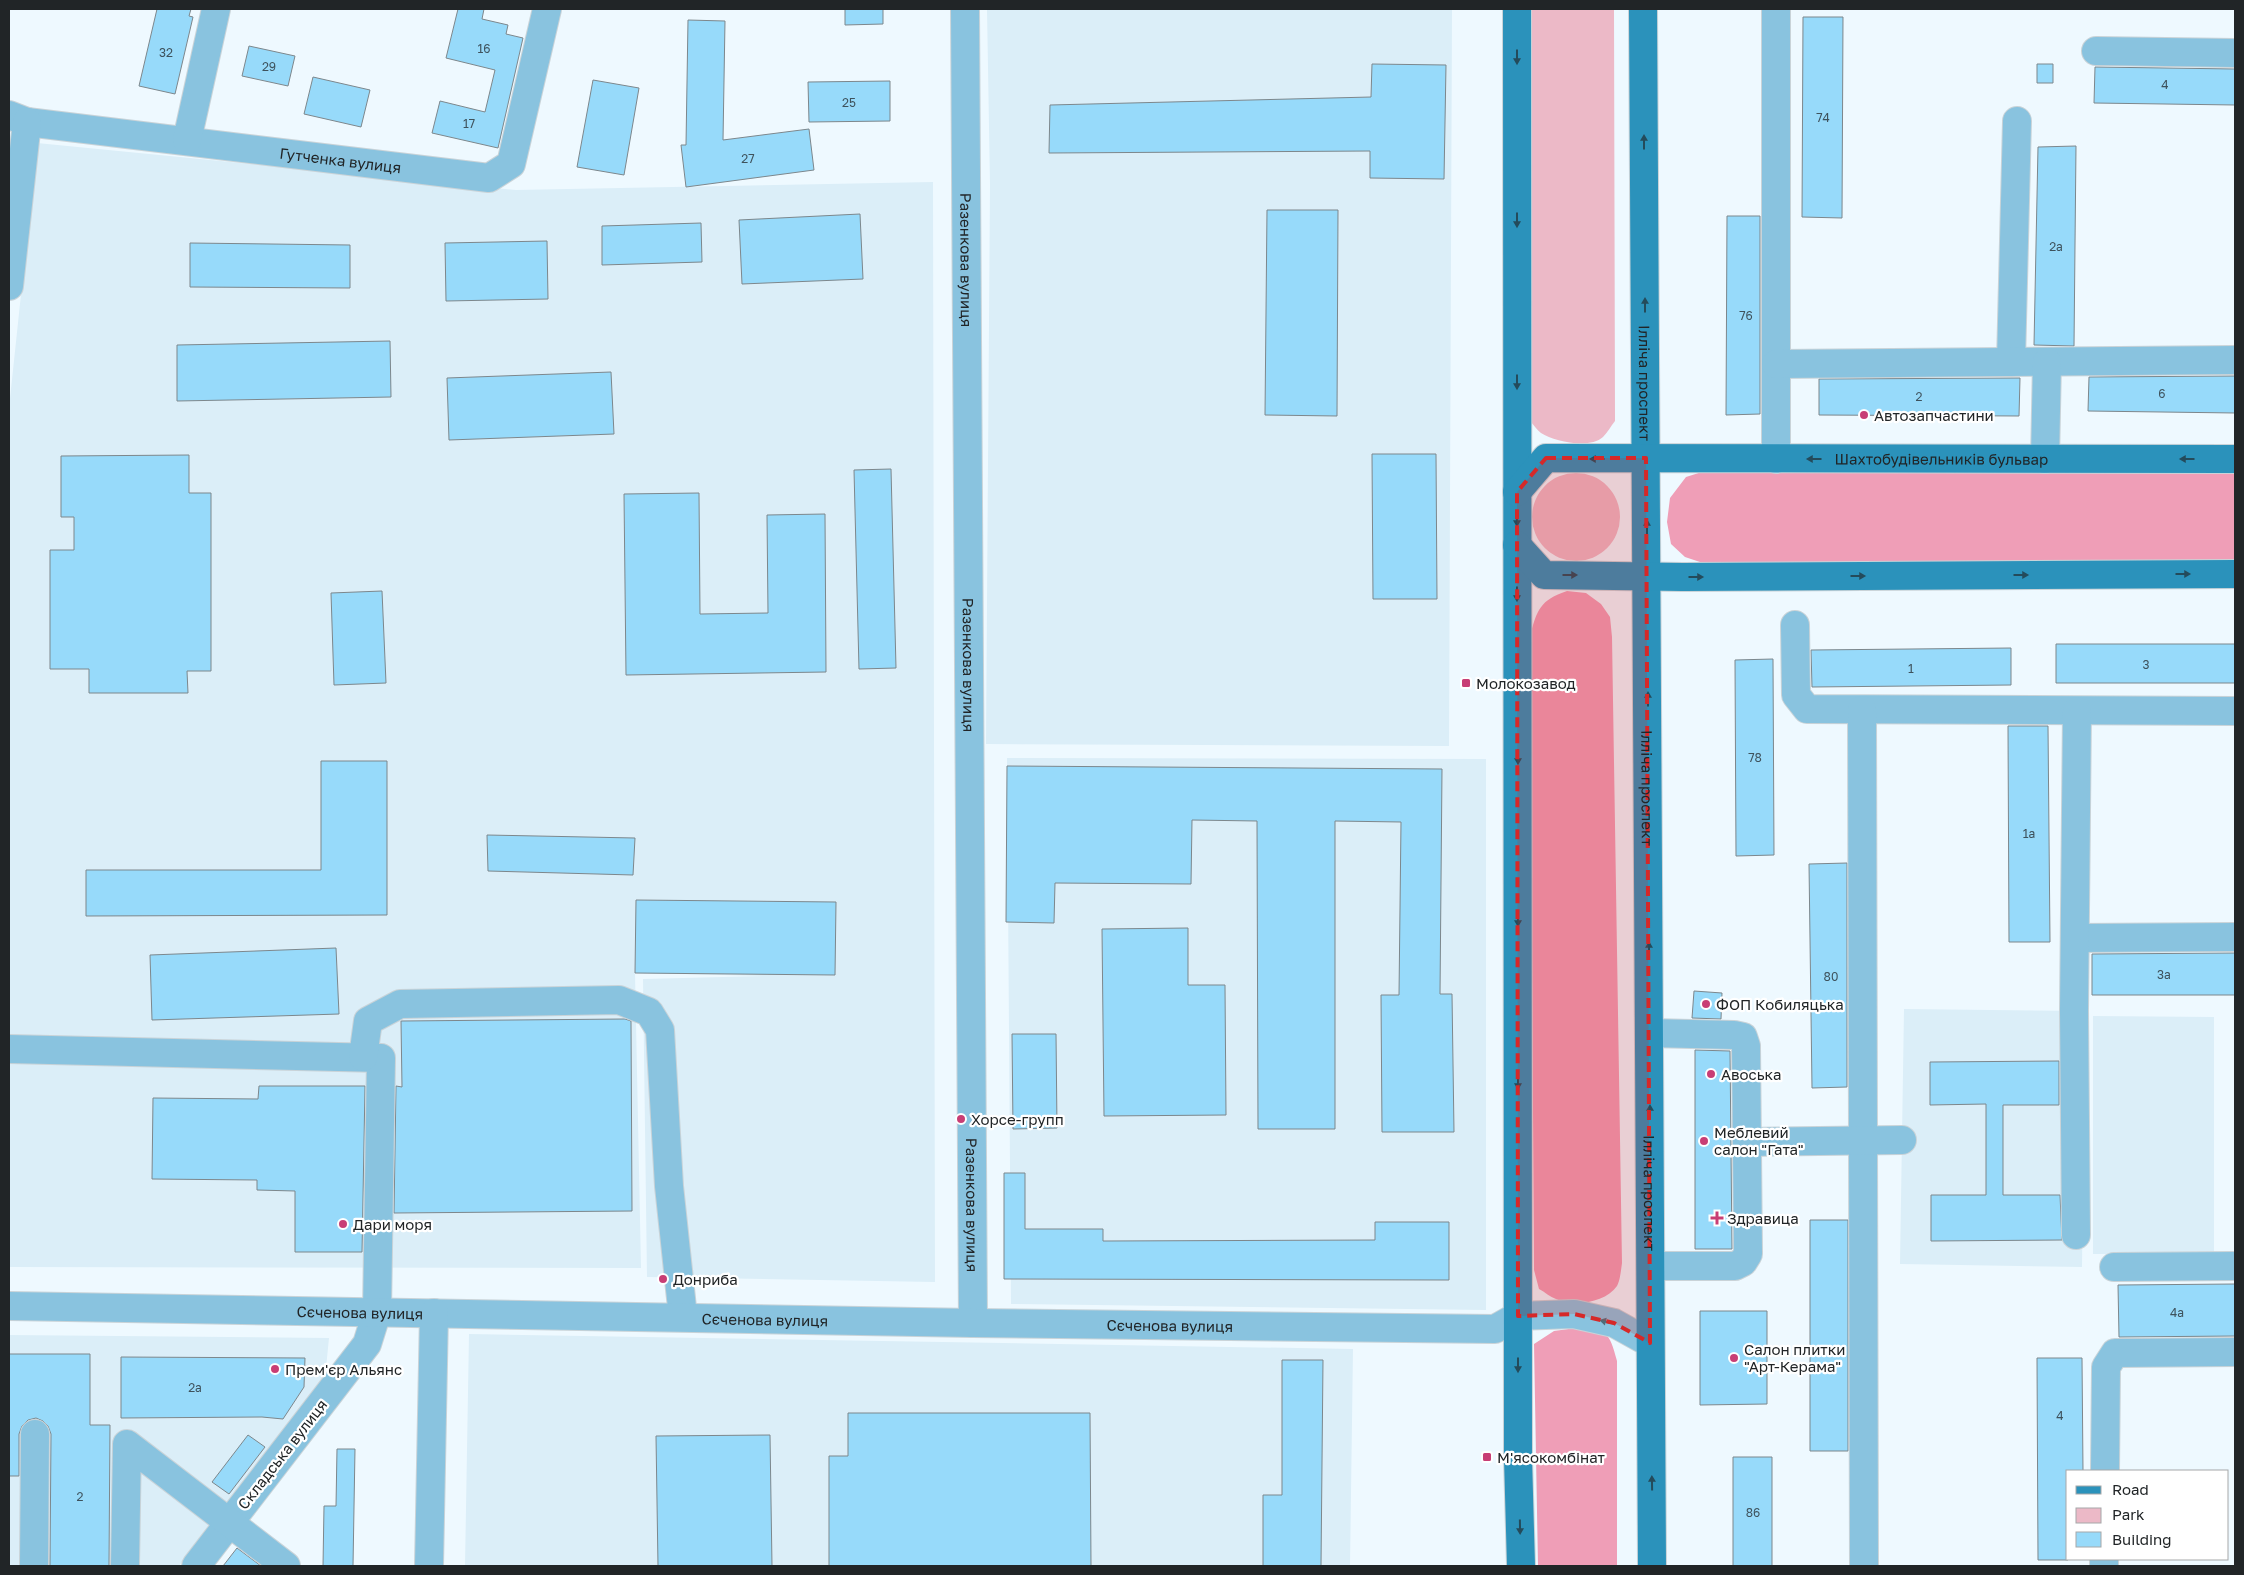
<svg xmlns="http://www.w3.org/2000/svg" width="2244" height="1575" font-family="'Golos Text',sans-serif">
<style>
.built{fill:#dbeef8}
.green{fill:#ecb9c7}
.forest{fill:#ef9eb7}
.building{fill:#97dafa;stroke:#7d878c}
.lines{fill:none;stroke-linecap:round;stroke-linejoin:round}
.minor-casing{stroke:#c9d3d8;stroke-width:30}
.major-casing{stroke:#c9d3d8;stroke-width:30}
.minor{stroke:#89c3df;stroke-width:28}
.major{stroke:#2b92bb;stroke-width:28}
.oneway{fill:#244b5b}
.oneway2{fill:#506c7a}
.marked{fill:#d62828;fill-opacity:0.2;stroke:#d62828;stroke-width:4;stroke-dasharray:10 6;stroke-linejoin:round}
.poi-dot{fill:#c83e75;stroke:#fff;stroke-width:2}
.labels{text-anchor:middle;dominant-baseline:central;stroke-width:4.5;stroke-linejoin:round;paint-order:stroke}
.number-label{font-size:12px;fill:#3e525c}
.street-label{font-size:15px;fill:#212527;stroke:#fff}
.poi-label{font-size:15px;fill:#212527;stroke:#fff;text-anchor:start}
</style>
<rect width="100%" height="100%" fill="#eef9ff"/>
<path class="built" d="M987 9H1452L1449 746 986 744 990 185Z
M37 143 516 190 933 182 935 1282 647 1277 643 979 763 976 635 973 641 1268 9 1267V408Z
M1007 758 1486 759V1310L1011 1304Z
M1904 1009 2085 1011 2082 1267 1900 1264Z
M2093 1016 2214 1017V1254H2093Z
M469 1334 1353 1349 1350 1566H465Z
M9 1335 329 1338 325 1378 179 1566H9Z"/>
<path class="green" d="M1530 9H1614L1615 421C1611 426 1607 433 1603 437 1590 449 1555 442 1541 433 1537 430 1534 425 1530 421Z
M1532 517a44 44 0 1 1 88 0a44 44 0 1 1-88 0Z"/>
<path class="forest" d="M1705 471 2235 472V565L1706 564 1685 557 1671 544 1667 522 1670 498 1686 477Z
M1567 591 1586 593 1601 604 1610 617 1612 637 1622 1263C1621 1270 1620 1281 1617 1286 1605 1303 1574 1307 1556 1299 1550 1297 1545 1292 1539 1289L1534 1270 1530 636C1537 610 1540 600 1567 591Z
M1576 1328C1607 1331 1609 1330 1617 1361V1566H1538L1534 1344 1554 1331Z"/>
<path class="building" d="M157 9H191L189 16 193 17 175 94 139 86Z
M458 9H484L482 19 508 25 506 34 523 38 498 148 432 133 440 101 485 112 495 70 446 58Z
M845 9H883V24L845 25Z
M1803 17H1843L1842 218 1802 217Z
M688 20 725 21 723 140 809 129 814 170 686 187 681 145H686Z
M249 46 295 56 288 86 242 76Z
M1372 64 1446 65 1444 179 1370 178V151L1049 153 1050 105 1371 97Z
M2037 64H2053V83H2037Z
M2095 67 2235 69V105L2094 103Z
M313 77 370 90 361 127 304 114Z
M593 80 639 88 624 175 577 167Z
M890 81V121L809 122 808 82Z
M2076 146 2074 346 2034 345 2038 147Z
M1267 210H1338L1337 416 1265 415Z
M860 214 863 279 742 284 739 220Z
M1727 216H1760V414L1726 415Z
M701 223 702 262 602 265V226Z
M547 241 548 299 446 301 445 243Z
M190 243 350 245V288L190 287Z
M390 341 391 397 177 401V345Z
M611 372 614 434 449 440 447 378Z
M2235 376V413L2088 411 2089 377Z
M2020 378 2019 416 1819 415V379Z
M1372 454H1436L1437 599H1373Z
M189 455V493H211V671H187L188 693H89V669H50V550H74V517H61V456Z
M891 469 896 668 859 669 854 470Z
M699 493 700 614 768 613 767 515 825 514 826 672 626 675 624 494Z
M382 591 386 683 334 685 331 593Z
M2056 644H2235V683H2056Z
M2011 648V685L1812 687 1811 650Z
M1773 659 1774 855 1736 856 1735 660Z
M2008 726H2048L2050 942H2009Z
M321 761H387V915L86 916V870H321Z
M1007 766 1442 769 1440 994H1452L1454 1132H1382L1381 995H1399L1401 822 1335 821V1129H1258L1257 821 1192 820 1191 884 1055 883 1054 923 1006 922Z
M487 835 635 838 633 875 488 871Z
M1847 863V1087L1812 1088 1809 864Z
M636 900 836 902 835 975 635 973Z
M1188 928V985H1225L1226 1115 1104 1116 1102 929Z
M336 948 339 1014 152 1020 150 955Z
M2235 953V995H2092V954Z
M1694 991 1722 993 1721 1019 1692 1018Z
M625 1019 631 1021 632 1211 394 1213 396 1086 402 1087 401 1021Z
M1012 1034H1056L1057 1128 1013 1129Z
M1695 1050 1730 1051 1732 1249H1695Z
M2059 1061V1105H2003V1195H2060L2062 1240 1931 1241V1195H1986V1104L1930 1105V1062Z
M259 1086H365L362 1252H295V1191L257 1190V1180L152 1179 153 1098 258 1099Z
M1004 1173H1025V1229H1103V1241L1375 1240V1222H1449V1280L1004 1279Z
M1810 1220H1848V1451H1810Z
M2235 1284V1336L2119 1337 2118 1285Z
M1700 1311H1767V1404L1700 1405Z
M9 1354H90V1425H110L109 1566H50L51 1434 48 1426 43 1421 36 1418 28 1420 22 1426 19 1434V1476H9Z
M121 1357 305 1358 304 1387 283 1419 262 1417 121 1418Z
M2037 1358H2082L2083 1471H2068V1560H2038Z
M1282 1360H1323L1321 1566H1263V1495H1282Z
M848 1413H1090L1091 1566H829V1456H848Z
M248 1435 265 1447 229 1494 212 1482Z
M770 1435 772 1566H658L656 1436Z
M337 1449H355L353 1566H323L324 1506H336Z
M1733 1457H1772V1566H1733Z
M237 1548 261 1566H223Z"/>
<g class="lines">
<defs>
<g id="minor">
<path id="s1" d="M965 9 973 1323"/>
<path d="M1776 9V459"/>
<path d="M2096 51 2235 53"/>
<path id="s2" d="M9 115 27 122 489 178 511 164 547 9"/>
<path d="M187 140 216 9"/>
<path d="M9 286 27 122"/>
<path d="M2011 362 2017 121"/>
<path d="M1776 364 2235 360"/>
<path d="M2045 459 2047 362"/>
<path d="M1795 625 1796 695 1807 709 2235 711"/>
<path d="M1862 710 1864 1566"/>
<path d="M2075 938 2235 937"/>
<path d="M1650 1033 1734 1035 1743 1037 1746 1046 1748 1254 1743 1262 1735 1266H1651"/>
<path d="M9 1049 381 1058 377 1312 367 1344 196 1566"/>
<path d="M363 1057 368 1021 400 1004 619 1000 649 1012 660 1030 669 1186 683 1317"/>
<path d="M1747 1142 1902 1140"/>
<path d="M2076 1235 2074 1011 2077 711"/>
<path d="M2114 1267 2235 1266"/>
<path id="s3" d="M9 1306 973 1323 1495 1329 1518 1316 1574 1314 1614 1323 1650 1343"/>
<path d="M2105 1471 2106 1367 2115 1353 2235 1352"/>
<path d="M34 1566 35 1434"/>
<path d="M125 1566 127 1444 286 1566"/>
<path d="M429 1566 434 1313"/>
<path d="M2104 1566V1559"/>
</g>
<g id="major">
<path d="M1517 9 1518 1458 1521 1566"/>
<path id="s4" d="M1643 9 1652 1566"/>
<path id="s5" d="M1517 492 1546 458 2235 459"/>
<path d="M1517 545 1544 575 1683 577 2235 574"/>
</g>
</defs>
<use href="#minor" class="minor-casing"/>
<use href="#major" class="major-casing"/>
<use href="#minor" class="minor"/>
<use href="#major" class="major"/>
</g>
<defs><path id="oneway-solid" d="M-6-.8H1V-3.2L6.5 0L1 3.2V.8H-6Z" transform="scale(1.25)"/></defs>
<g class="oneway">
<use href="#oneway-solid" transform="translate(1517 57) rotate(90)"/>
<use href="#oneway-solid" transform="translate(1644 142) rotate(-90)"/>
<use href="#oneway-solid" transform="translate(1517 220) rotate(90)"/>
<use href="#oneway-solid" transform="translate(1645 305) rotate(-90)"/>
<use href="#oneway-solid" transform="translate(1517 382) rotate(90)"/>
<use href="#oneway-solid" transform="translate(1597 459) rotate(180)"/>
<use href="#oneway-solid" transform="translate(1814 459) rotate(-180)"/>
<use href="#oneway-solid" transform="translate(2187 459) rotate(-180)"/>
<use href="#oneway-solid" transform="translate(1517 519) rotate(90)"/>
<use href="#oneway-solid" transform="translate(1647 527) rotate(-90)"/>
<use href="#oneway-solid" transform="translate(2183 574)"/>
<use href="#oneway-solid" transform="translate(1570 575)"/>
<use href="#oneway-solid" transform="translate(2021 575)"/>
<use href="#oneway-solid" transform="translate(1858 576)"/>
<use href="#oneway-solid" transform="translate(1696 577)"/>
<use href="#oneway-solid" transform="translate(1517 594) rotate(90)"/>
<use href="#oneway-solid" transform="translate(1648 699) rotate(-90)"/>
<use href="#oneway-solid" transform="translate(1518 757) rotate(90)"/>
<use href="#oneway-solid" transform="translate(1518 919) rotate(90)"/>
<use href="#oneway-solid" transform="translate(1649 949) rotate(-90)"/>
<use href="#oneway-solid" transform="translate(1518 1082) rotate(90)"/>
<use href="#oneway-solid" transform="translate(1650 1112) rotate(-90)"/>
<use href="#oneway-solid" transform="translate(1518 1365) rotate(90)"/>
<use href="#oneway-solid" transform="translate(1652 1483) rotate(-91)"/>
<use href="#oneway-solid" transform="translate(1520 1527) rotate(89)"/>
</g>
<use class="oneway2" href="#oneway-solid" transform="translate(1607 1322) rotate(-166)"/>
<path class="marked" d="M1546 458H1646L1650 1343 1614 1323 1574 1314 1518 1316 1517 492Z"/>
<g class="poi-dot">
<circle cx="1864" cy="415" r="5"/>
<rect x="1461" y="678" width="10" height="10" rx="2.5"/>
<circle cx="1706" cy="1004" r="5"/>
<circle cx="1711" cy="1074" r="5"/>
<circle cx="961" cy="1119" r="5"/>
<circle cx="1704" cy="1141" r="5"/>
<path d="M1714.5 1210.5h5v5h5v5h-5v5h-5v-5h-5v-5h5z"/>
<circle cx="343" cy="1224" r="5"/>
<circle cx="663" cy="1279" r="5"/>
<circle cx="1734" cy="1358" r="5"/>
<circle cx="275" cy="1369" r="5"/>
<rect x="1482" y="1452" width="10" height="10" rx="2.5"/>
</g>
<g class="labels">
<g class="number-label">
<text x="484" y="48">16</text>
<text x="166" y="52">32</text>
<text x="269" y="66">29</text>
<text x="2165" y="84">4</text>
<text x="849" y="102">25</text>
<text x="1823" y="117">74</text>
<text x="469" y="123">17</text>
<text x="748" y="158">27</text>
<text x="2056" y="246">2а</text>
<text x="1746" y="315">76</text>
<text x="2162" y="393">6</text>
<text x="1919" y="396">2</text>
<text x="2146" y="664">3</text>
<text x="1911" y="668">1</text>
<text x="1755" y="757">78</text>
<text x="2029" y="833">1а</text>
<text x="2164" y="974">3а</text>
<text x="1831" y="976">80</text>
<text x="2177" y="1312">4а</text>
<text x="195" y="1387">2а</text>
<text x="2060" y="1415">4</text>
<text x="80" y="1496">2</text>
<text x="1753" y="1512">86</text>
</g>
<g class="street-label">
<text stroke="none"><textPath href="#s2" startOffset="335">Гутченка вулиця</textPath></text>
<text stroke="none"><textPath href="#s1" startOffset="251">Разенкова вулиця</textPath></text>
<text stroke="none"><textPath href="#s4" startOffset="374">Ілліча проспект</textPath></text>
<text stroke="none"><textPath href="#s5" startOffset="440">Шахтобудівельників бульвар</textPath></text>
<text stroke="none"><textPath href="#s1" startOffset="656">Разенкова вулиця</textPath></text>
<text stroke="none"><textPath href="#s4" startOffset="779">Ілліча проспект</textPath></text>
<text stroke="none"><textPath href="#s4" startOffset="1184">Ілліча проспект</textPath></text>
<text stroke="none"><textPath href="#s1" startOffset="1196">Разенкова вулиця</textPath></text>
<text stroke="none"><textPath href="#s3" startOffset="351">Сєченова вулиця</textPath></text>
<text stroke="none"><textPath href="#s3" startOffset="756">Сєченова вулиця</textPath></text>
<text stroke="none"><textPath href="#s3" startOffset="1161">Сєченова вулиця</textPath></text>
<text transform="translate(282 1454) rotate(-52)">Складська вулиця</text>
</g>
<g class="poi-label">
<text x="1874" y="415">Автозапчастини</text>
<text x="1476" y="683">Молокозавод</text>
<text x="1716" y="1004">ФОП Кобиляцька</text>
<text x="1721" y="1074">Авоська</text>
<text x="971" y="1119">Хорсе-групп</text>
<text x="1714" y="1132">Меблевий<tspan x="1714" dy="17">салон "Гата"</tspan></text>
<text x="1727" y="1218">Здравица</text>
<text x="353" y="1224">Дари моря</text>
<text x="673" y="1279">Донриба</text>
<text x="1744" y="1349">Салон плитки<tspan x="1744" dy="17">"Арт-Керама"</tspan></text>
<text x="285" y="1369">Прем'єр Альянс</text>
<text x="1497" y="1457">М'ясокомбінат</text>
</g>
</g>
<rect width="2244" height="1575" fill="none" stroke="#212527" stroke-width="20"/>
<rect x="2066" y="1470" width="162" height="90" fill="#ffffff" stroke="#a6a8a9"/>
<rect x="2076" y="1486" width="25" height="8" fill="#2b92bb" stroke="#a6a8a9"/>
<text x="2112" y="1495" font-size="15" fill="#212527">Road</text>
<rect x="2076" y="1508" width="25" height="15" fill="#ecb9c7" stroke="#a6a8a9"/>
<text x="2112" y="1520" font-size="15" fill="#212527">Park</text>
<rect x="2076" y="1532" width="25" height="15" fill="#97dafa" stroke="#a6a8a9"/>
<text x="2112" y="1545" font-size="15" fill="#212527">Building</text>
</svg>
